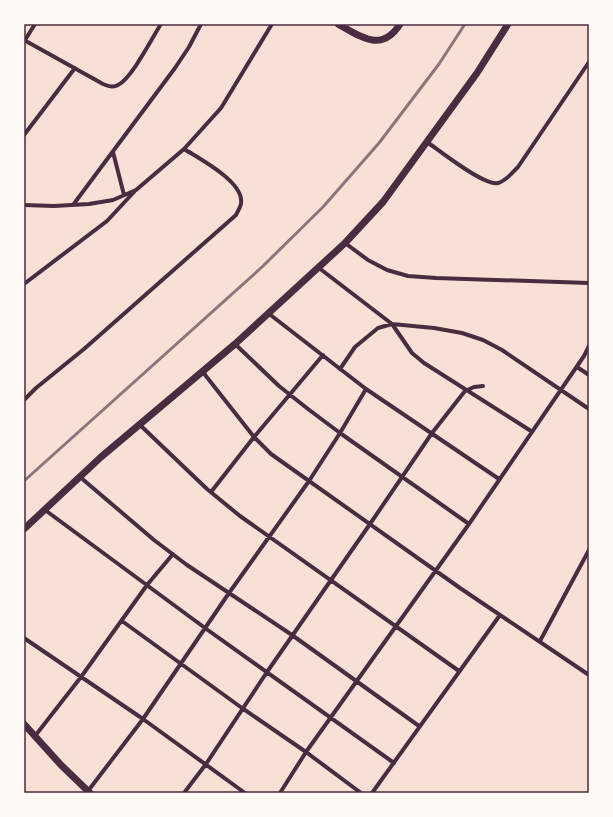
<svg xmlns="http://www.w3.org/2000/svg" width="613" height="817" font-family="Ubuntu,sans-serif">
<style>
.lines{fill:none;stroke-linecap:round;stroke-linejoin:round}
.minor{stroke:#4a2c40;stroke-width:4}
.tertiary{stroke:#4a2c40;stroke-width:7}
.rail{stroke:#8f747c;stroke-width:3}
.neatline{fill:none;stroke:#4a2c40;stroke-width:1.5}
</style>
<rect width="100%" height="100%" fill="#f7e1d7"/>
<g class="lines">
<path class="minor" d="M24 40 103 84C108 86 113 88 118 85 132 78 152 38 161 24
M25 40 35 24
M24 135 75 68
M427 142C440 151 485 187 498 183 506 181 512 173 518 167L589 62
M113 152 124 195
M24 205 54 206 89 204 113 200 136 190 184 149 221 108 272 24
M73 205 175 68 189 47 201 24
M345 243 368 260 387 270 408 276 436 278 589 283
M319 268 392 324 412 353 424 363 531 431
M24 284 107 221 134 192
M268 313 366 389 499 479
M235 344 279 386 308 409 340 433 469 524
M577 367 589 375
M340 369 355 347 378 328 392 324 434 328 462 333 483 340 502 350 589 409
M202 371 254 437 271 454 460 588 589 675
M24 400 36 388 84 349 236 215C237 212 241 207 241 203 244 182 200 159 184 149
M140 425 207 489 240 516 459 671
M80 477 154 540 187 565 292 635 419 726
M211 492 254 437 323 355
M45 510 205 628 394 763
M122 621 242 708 306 752 361 793
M24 638 143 719 245 793
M540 641 589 550
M35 736 81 677 147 585 173 554
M88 791 143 719 229 593 309 481 340 433 366 389
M184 793 206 764 267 672 370 524 432 433 465 391 474 387 483 386
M280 793 306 752 469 524 584 356 589 346
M372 793 500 615"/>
<path class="tertiary" d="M338 24C361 37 382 53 400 24
M24 529 101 457 235 344 345 243 383 202 477 73 508 24
M24 724 61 765 90 793"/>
<path class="rail" d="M24 481 262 267 323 207 379 143 439 64 465 24"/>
</g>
<rect width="613" height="817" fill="none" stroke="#fffaf5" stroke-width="50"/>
<rect x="25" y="25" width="563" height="767" class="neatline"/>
</svg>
